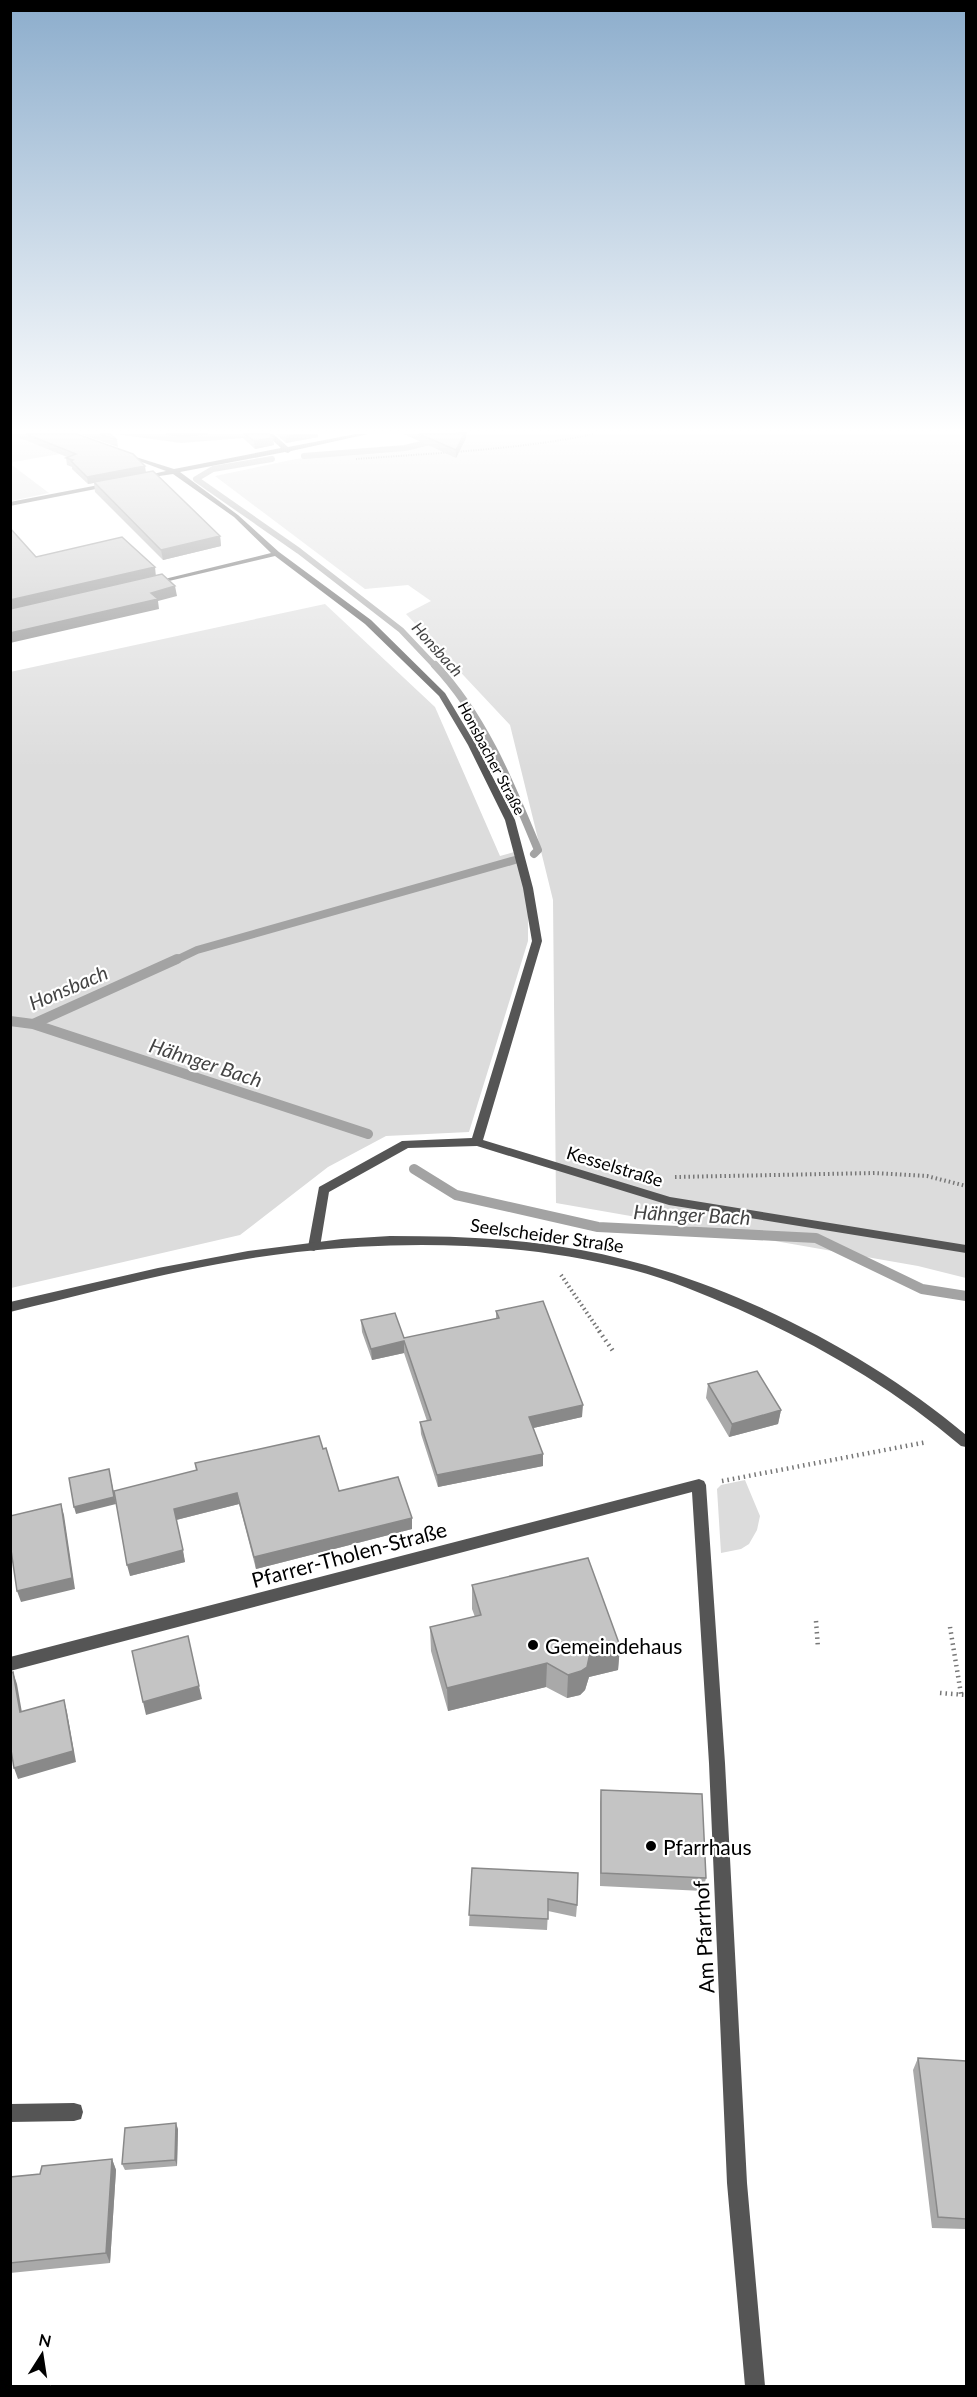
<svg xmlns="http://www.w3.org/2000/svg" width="977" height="2397" font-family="Lato,sans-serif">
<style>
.green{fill:#dcdcdc}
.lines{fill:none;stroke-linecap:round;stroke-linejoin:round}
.stream-far2{stroke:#a3a3a3;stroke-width:6}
.stream-far1{stroke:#a3a3a3;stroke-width:8}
.stream{stroke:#a3a3a3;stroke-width:10}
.path-far2{stroke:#777;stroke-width:2;stroke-dasharray:1 1.5;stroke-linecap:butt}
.path-far1{stroke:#777;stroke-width:4;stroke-dasharray:1.5 3;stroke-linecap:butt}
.path{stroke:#777;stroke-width:4.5;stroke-dasharray:1.5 4;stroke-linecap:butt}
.service{fill:#555;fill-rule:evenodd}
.minor{fill:#555;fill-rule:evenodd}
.tertiary{fill:#555;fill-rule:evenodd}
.wall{fill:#a9a9a9}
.shaded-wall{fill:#898989}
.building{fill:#c4c4c4;stroke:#898989;stroke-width:1.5}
.poi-dot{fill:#000;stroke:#fff;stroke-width:2}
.labels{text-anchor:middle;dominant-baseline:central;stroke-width:4.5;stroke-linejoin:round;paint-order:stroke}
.far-street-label{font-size:15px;fill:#000;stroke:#fff}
.far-water-label{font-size:16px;font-style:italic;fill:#444;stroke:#fff}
.street-label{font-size:18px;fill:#000;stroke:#fff}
.water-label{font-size:20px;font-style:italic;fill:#444;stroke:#fff}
.near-street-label{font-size:21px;fill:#000;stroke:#fff}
.near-poi-label{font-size:21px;fill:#000;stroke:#fff;text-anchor:start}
</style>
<rect width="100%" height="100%" fill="#fff"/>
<path class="green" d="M11 434 95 448 13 462 12 465 49 493 11 501Z
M450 434H966V1278L918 1266 556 1203 553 900 510 725 406 614 431 601 408 585 365 589 215 476 296 459 393 449Z
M325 604 435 707 500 856 518 851 528 888V941L469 1132 386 1136 328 1167 240 1235 11 1288 10 672Z
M745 1480 760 1516 757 1530 749 1544 741 1549 721 1553 717 1489 721 1485Z"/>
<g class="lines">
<path class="stream-far2" d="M304 456 405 448 464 434
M272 459 213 469 196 479 299 551 401 630 436 667"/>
<path class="stream-far1" d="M435 665C484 717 511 785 538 850L534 854
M174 961 197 950 515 860"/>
<path class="stream" d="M10 1021 33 1024 177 959
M33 1024 368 1134
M414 1169 456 1195 598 1227 816 1238 922 1289 966 1296"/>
<path class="path-far2" d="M356 459C435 453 516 450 594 434"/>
<path class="path-far1" d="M675 1177 875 1173 927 1176 966 1186
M561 1275 600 1332"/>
<path class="path" d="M599 1331 613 1351
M722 1481 927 1442
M816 1621 818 1648
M950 1627 961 1694
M940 1693 966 1695"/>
<path class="service" d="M74 2103 81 2105 83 2112 81 2119 74 2121 10 2122V2104Z"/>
<path class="minor" d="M266 434H273L288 447 356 434H368L291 451 288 453 285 452 180 472 238 515 279 552 371 620 445 693 476 745 515 820 533 888 542 941 483 1140 670 1197 966 1245V1253L669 1205 477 1146 408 1148 329 1192 320 1247 314 1251 310 1250 308 1247 319 1187 402 1141 472 1138 532 941 523 888 505 820 468 745 439 696 365 624 275 556 152 585 148 583 271 553 234 517 173 474 139 479V477L166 471 120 454V452L174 469 281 448Z
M109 483 112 485 111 486 10 506V502Z
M699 1479 704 1481 706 1485 725 1763 747 2183 765 2386H745L727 2183 709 1763 692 1492 10 1671V1657Z"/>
<path class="tertiary" d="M390 1236C454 1236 518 1238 581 1250 714 1274 863 1348 966 1435V1447L961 1446C893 1388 819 1345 738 1309 702 1294 667 1278 629 1269 521 1242 408 1240 297 1252 200 1263 105 1289 10 1312V1302L158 1268 248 1251 342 1239Z"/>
</g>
<path class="wall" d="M10 434H77L146 472 220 536 221 546 163 560 95 492 94 483 88 484 72 469V467L67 465 66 458 67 457Z
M81 434H110L117 440 118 447Z
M116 434H269L274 445 255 449 243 438 181 443Z
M276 434H318V437L286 443Z
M404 434H466V438L456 458Z
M496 1311 582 1417 533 1428 543 1466 438 1487 421 1434 420 1422 427 1421 404 1353 372 1360 362 1332 361 1320 404 1338 496 1319Z
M708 1384 781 1410 778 1424 729 1437 706 1398Z
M195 1463 339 1491 412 1529 256 1569 239 1504 176 1520 185 1562 130 1576 196 1470Z
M472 1585 620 1646 618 1670 589 1677 585 1690 580 1695 567 1698 546 1687 448 1711 431 1651 430 1627 475 1617 472 1609Z
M601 1790 706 1878 703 1891 600 1886V1803Z
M472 1868 577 1905 576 1917 548 1911 547 1930 469 1926Z
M918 2058 966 2061V2229L932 2228 913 2070Z
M178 2129 177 2166 125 2170 122 2164Z
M112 2159 116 2170 110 2263 10 2273V2177L40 2174Z"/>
<path class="shaded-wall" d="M296 434H318V437L286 443V436Z
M464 434H466V438L456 458V450Z
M273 438 274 445 255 449 254 441Z
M145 466 146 473 88 484 87 477Z
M220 536 221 546 163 560 161 550Z
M155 567 156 577 10 611V600Z
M175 586 177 596 158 601 159 609 10 643V633Z
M404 1341V1353L372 1360 371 1349Z
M583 1405 582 1417 529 1429V1417Z
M781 1410 778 1424 729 1437 732 1424Z
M543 1454V1466L438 1487 437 1475Z
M109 1469 116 1504 76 1514 74 1507Z
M237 1493 239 1504 176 1520 174 1509Z
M61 1504 64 1515 75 1589 21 1602 17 1591Z
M412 1518V1529L256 1569 254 1557Z
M183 1550 185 1562 130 1576 127 1565Z
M620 1646 618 1670 589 1677 585 1690 580 1695 567 1698 568 1675 590 1653Z
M547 1663 546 1687 448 1711 447 1688Z
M13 1672 17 1684 24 1724 20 1712Z
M199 1686 202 1699 146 1715 143 1702Z
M64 1700 67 1712 76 1762 18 1779 14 1768Z
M176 2123 178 2129 177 2166 175 2160Z
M112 2159 116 2170 110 2263 106 2253Z"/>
<path class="building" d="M26 434H77L133 454 145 466 87 477 71 461 73 460 66 458 76 454Z
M100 434H110L117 440Z
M166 434H208L181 436Z
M245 434H269L273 438 254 441Z
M419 434H464L456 450Z
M153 471 220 536 161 550 94 482Z
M10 528 36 557 122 537 155 567 10 600Z
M162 574 175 586 151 593 158 599 10 633V609Z
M543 1301 583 1405 529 1417 543 1454 437 1475 420 1422 431 1420 404 1341 371 1349 361 1320 395 1313 404 1338 499 1318 496 1311Z
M757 1371 781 1410 732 1424 708 1384Z
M319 1436 323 1449 326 1448 339 1491 398 1477 412 1518 254 1557 237 1493 174 1509 183 1550 127 1565 114 1491 197 1470 195 1463Z
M109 1469 114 1497 74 1507 69 1478Z
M61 1504 72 1578 17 1591 10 1543V1516Z
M588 1558 620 1646 590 1653 587 1667 581 1671 568 1675 547 1663 447 1688 430 1627 481 1615 472 1585Z
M188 1636 199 1686 143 1702 132 1651Z
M13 1672 20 1712 64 1700 73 1751 14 1768 10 1744V1673Z
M601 1790 702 1794 706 1878 601 1873Z
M472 1868 578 1873 577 1905 548 1899V1919L469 1915Z
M918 2058 966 2061V2219L938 2217Z
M176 2123 175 2160 122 2164 125 2128Z
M112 2159 106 2253 10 2263V2177L40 2174 42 2166Z"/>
<linearGradient id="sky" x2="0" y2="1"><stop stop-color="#8cadcc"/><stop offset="0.56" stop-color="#fff"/><stop offset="1" stop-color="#fff" stop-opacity="0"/></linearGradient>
<rect width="977" height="769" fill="url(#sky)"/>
<g class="poi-dot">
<circle cx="533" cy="1645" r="6"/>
<circle cx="651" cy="1846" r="6"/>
</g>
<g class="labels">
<g class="far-street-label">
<text transform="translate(492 758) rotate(62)">Honsbacher Straße</text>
</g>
<g class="far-water-label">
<text transform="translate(438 649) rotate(48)">Honsbach</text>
</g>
<g class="street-label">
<text transform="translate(615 1166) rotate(17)">Kesselstraße</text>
<text transform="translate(547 1235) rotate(8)">Seelscheider Straße</text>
</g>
<g class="water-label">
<text transform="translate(68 987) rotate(-23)">Honsbach</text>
<text transform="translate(206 1062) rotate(18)">Hähnger Bach</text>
<text transform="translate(692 1214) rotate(3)">Hähnger Bach</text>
</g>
<g class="near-street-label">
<text transform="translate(349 1554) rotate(-15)">Pfarrer-Tholen-Straße</text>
<text transform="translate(703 1937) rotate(-93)">Am Pfarrhof</text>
</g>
<g class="near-poi-label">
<text x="545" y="1645">Gemeindehaus</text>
<text x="663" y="1846">Pfarrhaus</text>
</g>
</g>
<rect width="977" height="2397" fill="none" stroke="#000000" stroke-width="24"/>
<g transform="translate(42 2355) rotate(12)" stroke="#ffffff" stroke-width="4.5" paint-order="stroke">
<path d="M0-4.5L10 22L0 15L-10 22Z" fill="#000000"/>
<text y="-9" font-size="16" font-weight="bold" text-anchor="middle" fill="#000000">N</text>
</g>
</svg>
